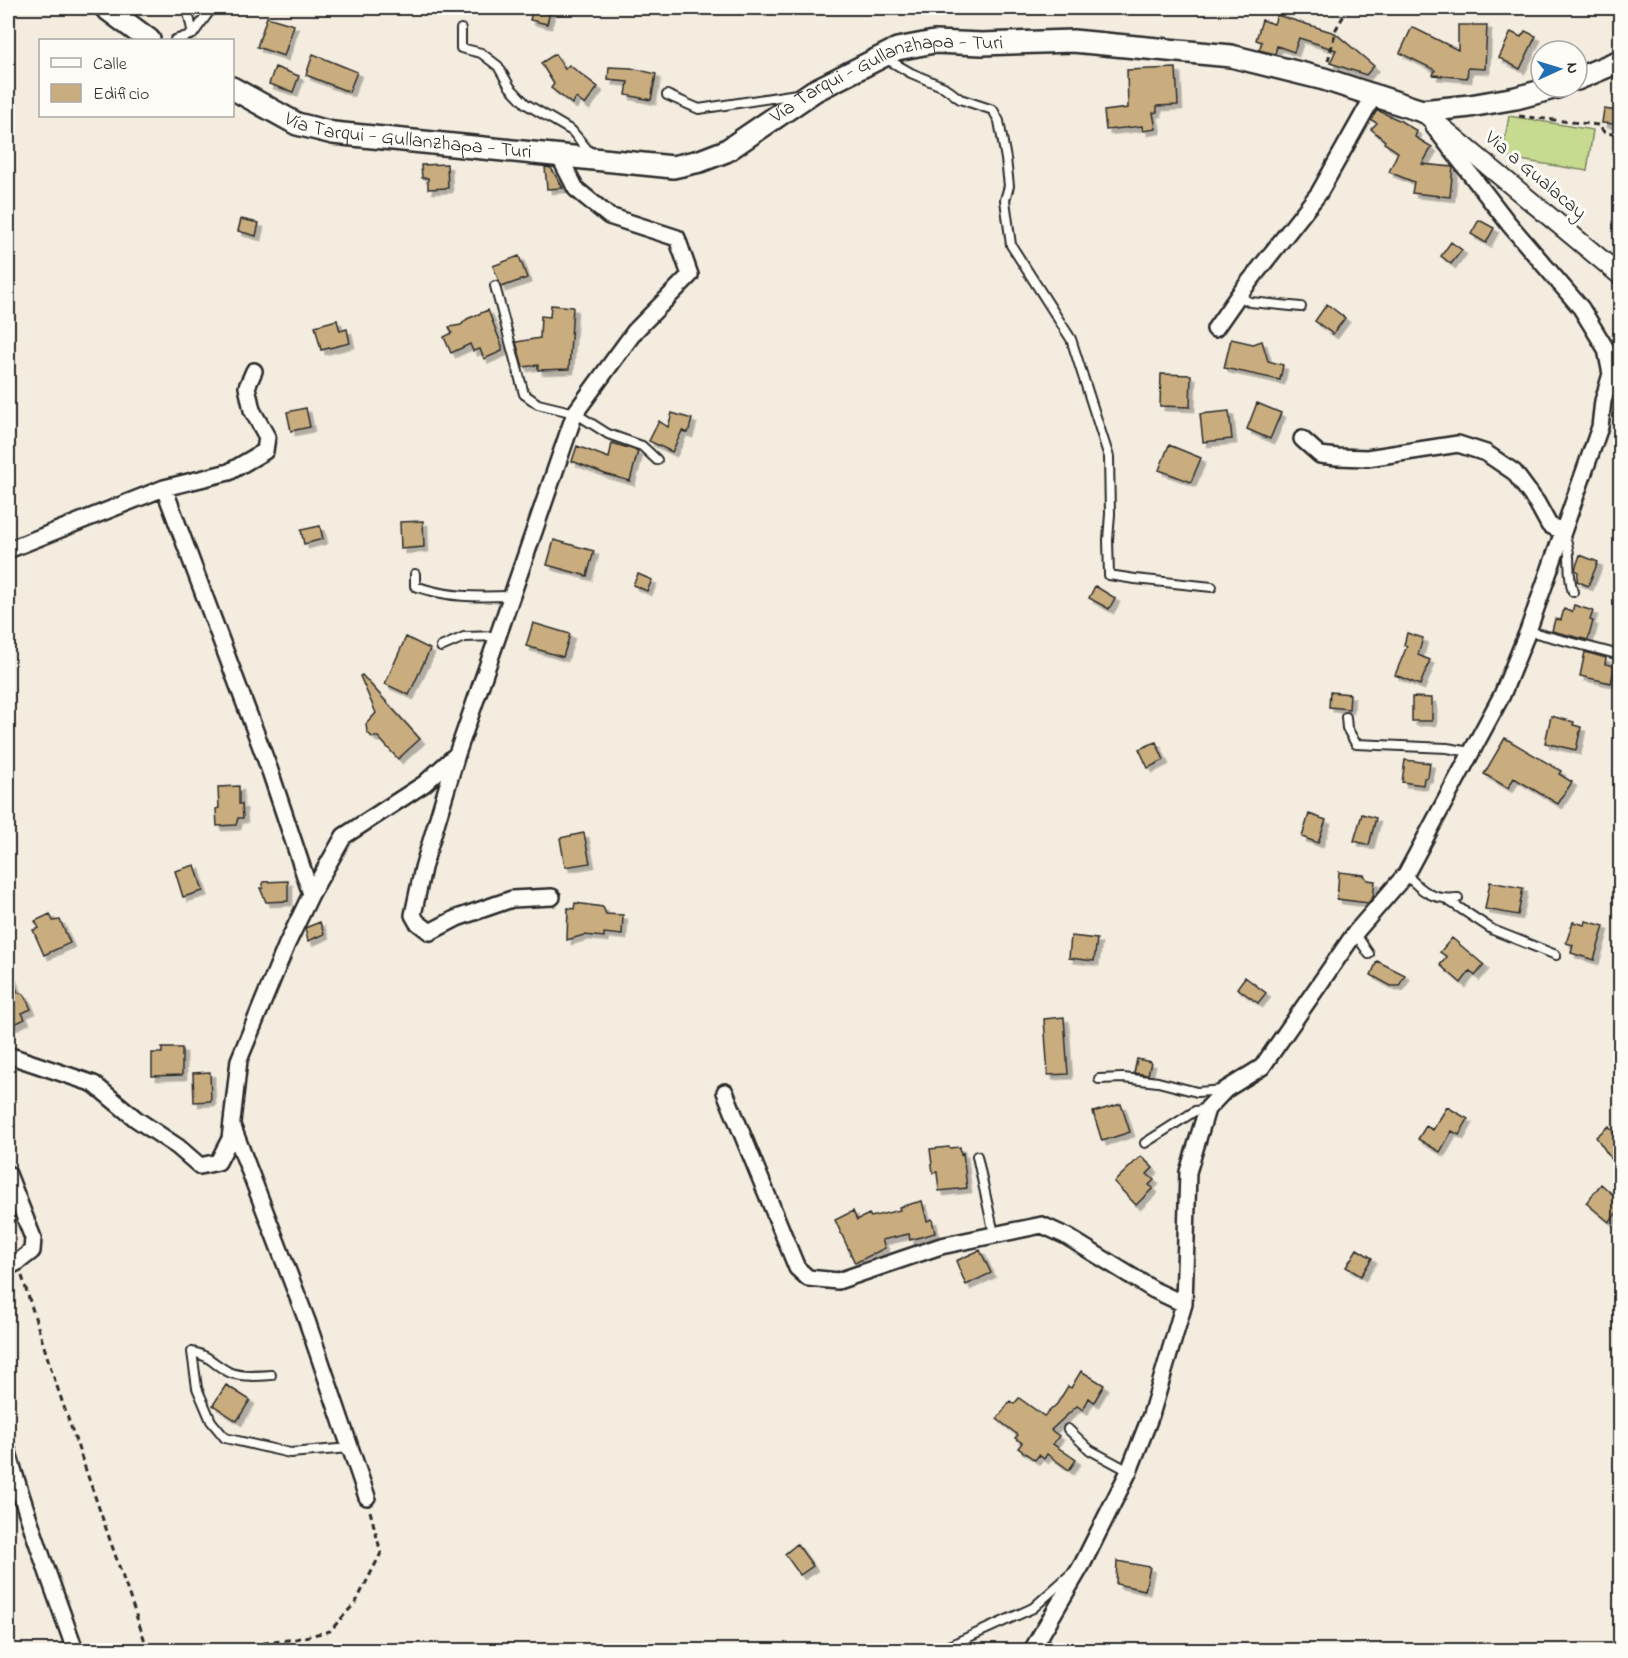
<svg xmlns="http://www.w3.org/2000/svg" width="1628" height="1658" font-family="'Indie Flower',sans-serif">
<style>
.green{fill:#c6db90;stroke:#78835e;stroke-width:1.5}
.building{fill:#c9ad7e;stroke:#2b2b2b;stroke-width:1.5;filter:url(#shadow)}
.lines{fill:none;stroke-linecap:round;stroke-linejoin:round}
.service-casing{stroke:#2b2b2b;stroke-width:12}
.minor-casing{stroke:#2b2b2b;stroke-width:20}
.tertiary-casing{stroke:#2b2b2b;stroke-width:22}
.secondary-casing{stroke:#2b2b2b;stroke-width:26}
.path{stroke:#2b2b2b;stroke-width:3;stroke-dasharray:6 4.5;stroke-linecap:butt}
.service{stroke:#fdfcf7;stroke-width:8}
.minor{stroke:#fdfcf7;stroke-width:15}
.tertiary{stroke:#fdfcf7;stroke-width:18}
.secondary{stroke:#fdfcf7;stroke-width:21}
.labels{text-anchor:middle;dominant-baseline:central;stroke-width:6;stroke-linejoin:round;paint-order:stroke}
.street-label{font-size:20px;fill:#2b2b2b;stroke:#fdfcf7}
</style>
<defs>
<filter id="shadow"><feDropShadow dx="4.5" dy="4.5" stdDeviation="0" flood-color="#0004"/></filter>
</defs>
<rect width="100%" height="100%" fill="#f3ecdf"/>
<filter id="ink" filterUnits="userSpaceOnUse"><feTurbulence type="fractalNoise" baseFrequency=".0167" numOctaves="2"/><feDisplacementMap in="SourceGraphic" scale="12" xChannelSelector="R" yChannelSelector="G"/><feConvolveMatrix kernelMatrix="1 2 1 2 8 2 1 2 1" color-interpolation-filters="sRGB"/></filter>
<g filter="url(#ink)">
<path class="green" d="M1509 116 1593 130 1587 171 1502 157Z"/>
<path class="building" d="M533 8H551L547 24 530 20Z
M1277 15 1335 33 1374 66 1366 75 1330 63 1336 50 1299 38 1294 52 1277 46 1275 54 1259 50 1262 42 1256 40 1262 20 1274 24Z
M267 17 294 25 284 56 257 47Z
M1458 25H1487L1485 69 1468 68 1467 78 1433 75 1435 70 1400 53 1412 27 1458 50Z
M1525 31 1536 36 1520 69 1499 58 1511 32 1521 37Z
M313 54 357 72 349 92 306 75Z
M555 54 565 69 569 65 598 87 585 105 576 98 572 104 551 88 554 84 541 63Z
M275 67 299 76 293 92 269 84Z
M609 67 631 68 656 74 651 100 626 95 628 82 608 80Z
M1176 68 1178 105 1157 106V112L1153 113 1156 129 1143 131 1142 126 1106 130 1104 111 1128 108 1127 70Z
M1604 109 1617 111 1616 124 1602 123Z
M1377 110 1399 120 1417 131 1415 137 1432 147 1422 164 1453 167 1450 197 1412 193 1414 182 1389 172 1398 152 1384 143 1385 141 1371 129 1377 123 1371 120Z
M447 164 448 188 428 189V178H422L421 165Z
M545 167 551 168 563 188 547 189Z
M241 219 259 223 256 236 238 231Z
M1479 220 1494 228 1486 243 1471 234Z
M1451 242 1462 250 1451 264 1441 256Z
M519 256 527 278 501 287 493 266Z
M1327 304 1345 318 1333 334 1315 321Z
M551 305 573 307 569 369 538 370V365L523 367 516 342 540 338 541 316 550 317Z
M488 310 502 346V351L484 359 480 349 473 351 470 344 451 353 444 337 452 333 449 327 461 325 467 319Z
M337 320 340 331 347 329 350 343 321 350 315 326Z
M1231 339 1253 344 1262 341 1268 361 1283 365 1280 380 1224 368Z
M1161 374 1191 375 1190 407 1160 406Z
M1257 403 1281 413 1270 439 1247 429Z
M306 408 310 427 291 431 287 412Z
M1229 411 1232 439 1203 442 1200 414Z
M672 413 692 419 688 433 682 431 672 452 649 441 659 421 668 427Z
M612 443 638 451 630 481 605 474 572 461 577 446 609 458Z
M1169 445 1201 458 1191 482 1159 470Z
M423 521 424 547 401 549 400 522Z
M320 526 323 539 304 544 301 530Z
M554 540 594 551 587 576 547 565Z
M1580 555 1598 562 1588 586 1577 581 1578 572 1575 569Z
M638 574 652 580 647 591 633 585Z
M1095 586 1115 598 1109 609 1089 598Z
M1574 605 1593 611 1590 620 1593 621 1588 640 1552 631 1555 619 1561 620 1564 609 1572 612Z
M533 623 570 634 563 657 526 646Z
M1407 633 1423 638 1418 655 1430 660 1420 685 1395 675 1407 646 1404 645Z
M406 637 430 649 409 695 385 684Z
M1585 652 1606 658 1605 664 1615 666 1611 683 1580 676Z
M362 675 420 739 398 759 378 737H372L367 732 366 724 376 713 360 676Z
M1330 692 1350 694 1349 709 1329 707Z
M1412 697 1432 698V721H1412Z
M1551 716 1574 722 1573 725 1581 727 1576 750 1545 743Z
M1505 738 1561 771 1559 774 1572 782 1558 804 1514 778 1508 788 1484 774Z
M1156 742 1164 760 1148 768 1139 749Z
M1405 760 1430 763 1428 777 1424 778 1423 785 1402 782Z
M239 786V804H242L243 818H238L236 825 217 826 216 809 219 808 218 787Z
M1309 814 1326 820 1318 843 1302 837Z
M1362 814 1376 818 1369 845 1354 841Z
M584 833 590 863 565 867 560 838Z
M195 865 203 891 183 897 175 871Z
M1339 872 1364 875 1367 880 1375 881 1373 897 1368 903 1337 899Z
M288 881V901L266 902 260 888H263V882Z
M1490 882 1523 888 1518 915 1485 909Z
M575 903 603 907 606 914 623 915 622 935 604 933V937L584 935 567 940 568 908 574 909Z
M50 914 53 921 60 920 70 943 44 955 33 930 39 928 35 921Z
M1586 921 1604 926 1594 960 1571 953 1573 945 1566 943 1573 922 1585 925Z
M320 922 324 934 308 941 305 928Z
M1071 936 1097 939 1094 961 1069 958Z
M1452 938 1484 965 1475 976 1470 971 1461 983 1440 965 1447 957 1440 952Z
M1377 961 1405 975 1399 986H1391L1371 975Z
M8 967 18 993 24 994 31 1009 22 1013 25 1019 8 1027Z
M1245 977 1266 993 1258 1003 1237 988Z
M1064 1017 1068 1074 1048 1075 1044 1019Z
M162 1048H182V1075L152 1076V1053H162Z
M1137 1059 1151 1062 1148 1075 1134 1073Z
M210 1072 211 1101 194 1102 193 1073Z
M1121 1104 1130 1132 1102 1141 1093 1112Z
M1447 1107 1468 1119 1459 1135 1452 1131 1440 1152 1418 1139 1426 1126 1433 1130Z
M1609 1126 1620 1140V1172L1596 1137Z
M949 1147 950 1148 960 1147 961 1154 963 1153 967 1188 939 1191 937 1172 933 1173 930 1149Z
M1141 1156 1153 1168 1147 1174 1154 1180 1149 1185 1153 1188 1136 1205 1114 1182Z
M1601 1184 1620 1201V1209L1609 1222 1586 1203Z
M922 1201 927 1221 932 1219 935 1233 910 1240 909 1234 882 1240 885 1248 855 1263 835 1220 853 1211 857 1220 869 1214 871 1217 900 1210 899 1207Z
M1357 1249 1372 1258 1361 1276 1346 1267Z
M980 1250 991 1273 966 1285 956 1261Z
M1081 1371 1104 1385 1094 1402 1089 1398 1083 1410 1077 1406 1051 1430 1059 1436 1053 1444 1076 1460 1069 1470 1047 1454 1044 1459 1039 1455 1035 1460 1018 1448 1022 1443 1015 1438 1018 1435 997 1419 1010 1401 1014 1404 1019 1398 1044 1416 1057 1404 1068 1386 1071 1388Z
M226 1385 250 1400 237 1421 213 1405Z
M797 1544 813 1566 800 1575 785 1554Z
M1117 1561 1150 1567 1145 1590 1116 1584Z"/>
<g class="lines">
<defs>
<path id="service" d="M187 8 193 34
M461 29V48L481 53 498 66 510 87 526 104 572 131 592 155
M175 40 193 34 212 8
M885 58 911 73 944 87 960 99 993 110 999 121 1006 159 1009 186 1005 200 1011 245 1071 339 1109 457 1110 514 1108 540 1109 575 1135 579 1212 587
M667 95 699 109 797 94
M495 286 524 394 538 404 575 413 608 434 642 446 657 460
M1238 296 1250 302 1301 307
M1564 535C1573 553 1566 571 1573 592
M415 574V586C449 598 476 597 512 596
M1528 631 1620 655
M441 647 464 637 498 636
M1346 717 1347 728 1356 744 1447 748 1471 752
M1406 874C1421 891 1434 901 1458 898
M1446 899 1493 930 1556 955
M1355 933 1369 954
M1099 1079 1123 1078 1158 1082 1197 1092 1224 1090
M1145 1143 1195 1111 1207 1109
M977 1156 994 1234
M271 1375C258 1376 244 1377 231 1373 216 1367 210 1355 192 1352L197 1388 211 1421 225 1438 290 1453 350 1448
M1068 1429 1090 1450 1129 1471
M940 1650 1033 1608 1073 1572"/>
<path id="minor" d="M1215 329 1238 296 1319 193 1373 97
M1302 439 1320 455 1337 457 1367 458 1458 444 1486 453 1514 472 1537 503 1549 525 1562 531
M164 488 270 771 311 894
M8 550 164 488 229 472 265 451 267 437 252 410 247 387 254 371
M457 754 423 868 413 915 417 922 430 932 457 918 512 899 552 897
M8 1055 94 1084 136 1119 178 1147 200 1166 218 1162 230 1139 239 1060 287 944 311 894 344 836 424 784 457 754 575 413 635 331 690 275 677 238 609 216 576 189 559 156
M725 1092 797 1268 808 1278 838 1281 941 1246 1042 1225 1066 1236 1154 1290 1184 1304
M232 1125 307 1321 367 1497
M8 1174 33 1238 32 1251 18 1262 8 1267
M8 1452C27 1519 52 1584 75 1650
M1032 1650 1083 1563 1129 1471 1151 1415 1184 1304 1188 1172 1207 1109 1225 1090 1262 1067 1355 933 1406 874 1502 695 1528 631 1600 427 1603 401 1611 374 1606 349 1581 308 1509 224 1434 127"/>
<path id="tertiary" d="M1422 111 1620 275"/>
<g id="secondary">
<path d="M106 8 149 40"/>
<path d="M1577 79 1620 61"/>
<path id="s1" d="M232 88 297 124 333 133 673 167 700 161 726 151 814 91 897 49 934 42 982 44 1073 41 1231 56 1324 79 1422 111 1470 106 1516 98 1557 87"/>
</g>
</defs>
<use href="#service" class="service-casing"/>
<use href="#minor" class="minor-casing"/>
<use href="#tertiary" class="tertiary-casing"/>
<use href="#secondary" class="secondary-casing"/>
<path class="path" d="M1328 61 1336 29 1348 8
M1519 116 1598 125 1605 133 1620 135
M22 1276 52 1372 148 1650
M211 1650 296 1639 330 1631 356 1602 381 1553 370 1511"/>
<use href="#service" class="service"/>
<use href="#minor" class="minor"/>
<use href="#tertiary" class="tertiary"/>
<use href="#secondary" class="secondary"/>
</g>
</g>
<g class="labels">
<g class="street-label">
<text stroke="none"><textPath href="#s1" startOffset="690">Vía Tarqui - Gullanzhapa - Turi</textPath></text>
<text stroke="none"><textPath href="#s1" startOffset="186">Vía Tarqui - Gullanzhapa - Turi</textPath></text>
<text transform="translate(1535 176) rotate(40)">Via a Gualacay</text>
</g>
</g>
<rect width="1628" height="1658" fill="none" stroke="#fdfcf7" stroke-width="30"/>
<rect x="15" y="15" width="1598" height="1628" fill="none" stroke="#2b2b2b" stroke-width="2" filter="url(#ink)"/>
<rect x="39" y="39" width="195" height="78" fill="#fdfcf7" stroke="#a9a8a5" stroke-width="1.5"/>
<rect x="51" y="58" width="30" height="9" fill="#fdfcf7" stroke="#a9a8a5" stroke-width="1.5"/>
<text x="93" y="69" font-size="18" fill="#2b2b2b">Calle</text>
<rect x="51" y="84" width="30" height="18" fill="#c9ad7e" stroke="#a9a8a5" stroke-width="1.5"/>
<text x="93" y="99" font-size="18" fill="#2b2b2b">Edificio</text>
<g transform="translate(1559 69) rotate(86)"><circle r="28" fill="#fdfcf7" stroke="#a9a8a5" stroke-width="1.5"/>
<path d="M0-4.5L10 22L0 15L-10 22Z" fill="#1f6fb2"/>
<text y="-9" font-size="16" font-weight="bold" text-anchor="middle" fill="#2b2b2b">N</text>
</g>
</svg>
